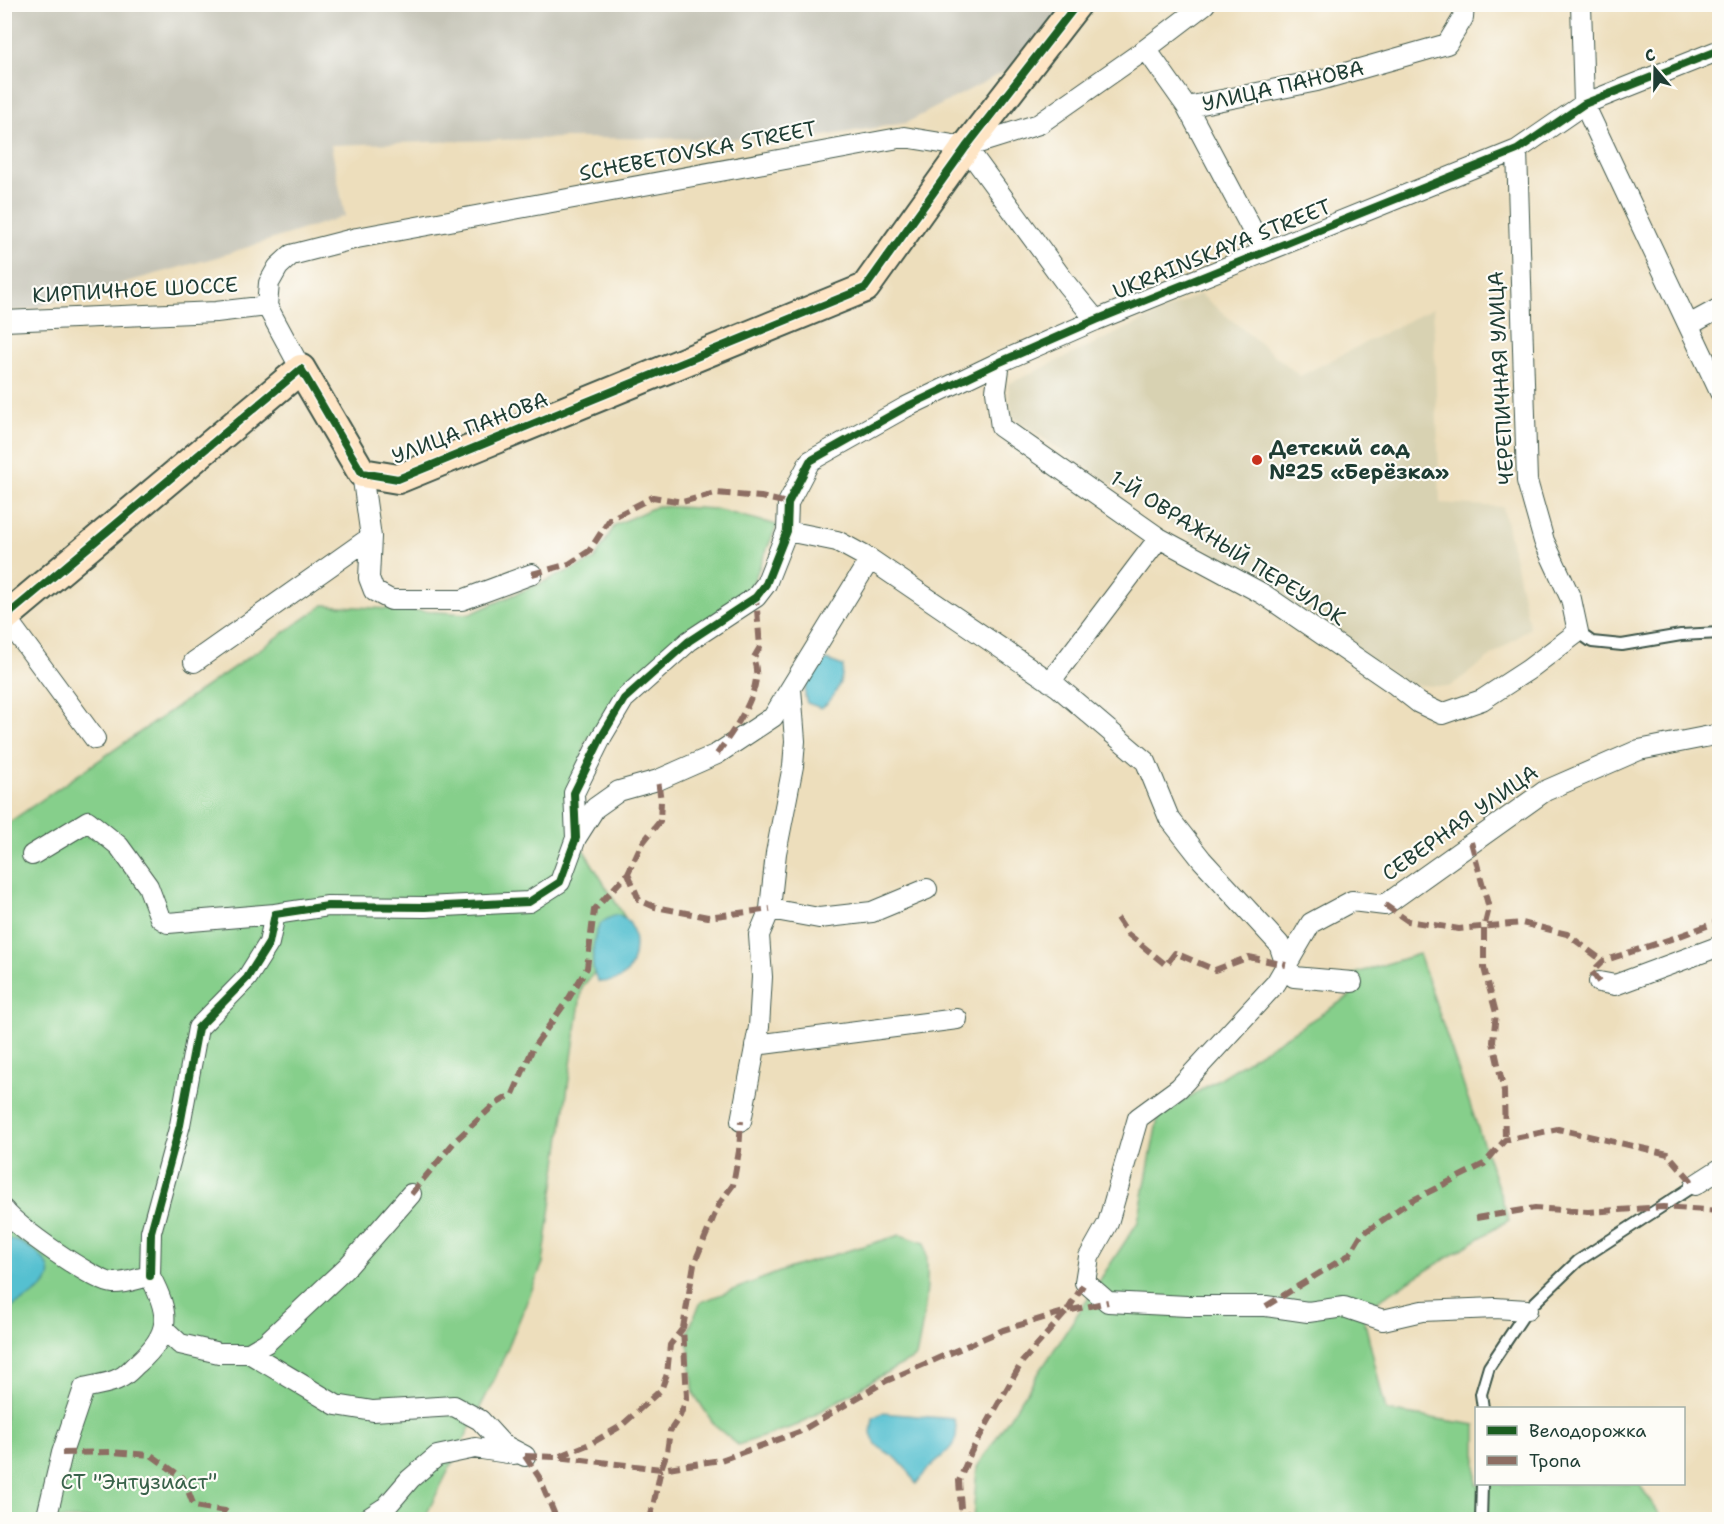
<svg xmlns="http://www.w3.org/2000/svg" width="1724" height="1524" font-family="'Shantell Sans',sans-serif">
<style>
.built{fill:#d8d2b2}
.industrial{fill:#c6c5b8}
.green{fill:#86cf8b;stroke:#528660;stroke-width:1.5}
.water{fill:#55c0d0;stroke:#3a7e82;stroke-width:1.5}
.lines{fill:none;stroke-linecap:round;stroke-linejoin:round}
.lane-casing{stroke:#3e5548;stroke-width:14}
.street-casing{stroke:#3e5548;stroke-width:22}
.secondary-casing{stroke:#3e5548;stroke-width:32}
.lane{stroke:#fff;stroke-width:10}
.street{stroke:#fff;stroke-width:20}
.secondary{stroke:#fee5c5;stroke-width:28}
.quiet{stroke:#8d6e63;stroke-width:6;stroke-dasharray:12 6;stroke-linecap:butt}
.cycleway-casing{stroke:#fdfcf7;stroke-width:11}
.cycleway{stroke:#1b5e20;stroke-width:8}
.poi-dot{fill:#c8321e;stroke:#fdfcf7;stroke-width:2}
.labels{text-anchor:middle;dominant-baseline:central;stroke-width:4.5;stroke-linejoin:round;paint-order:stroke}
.street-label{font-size:21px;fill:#1f3d34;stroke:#fdfcf7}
.poi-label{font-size:21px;font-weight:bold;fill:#1f3d34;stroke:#fdfcf7;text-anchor:start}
.park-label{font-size:21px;fill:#39624a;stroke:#fdfcf7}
</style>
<rect width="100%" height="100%" fill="#fdfcf7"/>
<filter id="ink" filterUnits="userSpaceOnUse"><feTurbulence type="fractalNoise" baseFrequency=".0167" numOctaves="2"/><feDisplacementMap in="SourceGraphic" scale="12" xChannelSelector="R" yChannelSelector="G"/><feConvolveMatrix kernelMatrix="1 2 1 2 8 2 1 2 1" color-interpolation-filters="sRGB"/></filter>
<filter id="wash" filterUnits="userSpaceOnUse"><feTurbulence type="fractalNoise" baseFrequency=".008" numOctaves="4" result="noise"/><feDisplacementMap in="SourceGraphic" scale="24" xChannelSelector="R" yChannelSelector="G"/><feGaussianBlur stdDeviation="1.35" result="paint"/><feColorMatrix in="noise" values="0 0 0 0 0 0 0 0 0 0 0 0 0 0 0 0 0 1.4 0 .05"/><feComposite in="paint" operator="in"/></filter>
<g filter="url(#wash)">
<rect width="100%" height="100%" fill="#eddebc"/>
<path class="built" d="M1200 294 1300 376 1433 308 1440 503 1503 507 1530 628 1449 687 1408 684 1012 417 1008 384Z"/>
<path class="industrial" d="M23 4 1072 5 1015 66 906 123 804 139 563 138 331 145 345 216 217 257 26 310 5 311V10Z"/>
<path class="green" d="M657 506 715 509 777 525 752 585 628 682 585 743 570 828 632 929 582 987 543 1263 496 1376 424 1519H5L4 826 324 605 470 614 594 560 615 525Z
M1419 954 1509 1220 1362 1310 1386 1411 1476 1425V1484H1639L1663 1519 973 1520 977 1467 1138 1222 1158 1117 1350 996V975Z
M900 1235 925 1243C931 1282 924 1319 916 1357L880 1376 798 1425 738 1445 715 1426 694 1394 687 1333 701 1302 790 1268Z"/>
<path class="water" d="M827 660 843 666C843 681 834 700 821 708L807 703C800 687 813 669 827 660Z
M617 915C640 917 640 966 622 977 616 981 607 982 599 982 589 972 592 937 600 925 604 919 611 917 617 915Z
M5 1239C17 1239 28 1246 38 1254 60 1273 48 1287 26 1299 22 1302 18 1303 14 1306 11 1309 8 1313 5 1316Z
M882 1413 954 1419C964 1446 943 1453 928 1469 924 1474 920 1479 916 1484L909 1472 897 1459 876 1445 871 1433 873 1418Z"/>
</g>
<g filter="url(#ink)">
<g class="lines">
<defs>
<path id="lane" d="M1578 632 1592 642 1622 645 1681 635 1720 633
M1483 1408 1481 1394 1489 1367 1527 1310 1578 1261 1695 1185
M1481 1520 1482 1484"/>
<path id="street" d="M1581 4 1584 104 1720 392
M1146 49 1187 107 1317 81 1447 44 1463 18 1464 4
M1187 107 1264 252
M966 147 1067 285 1096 320
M4 321 216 312 267 306
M1689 325 1720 308
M1000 362 996 391 1001 427 1159 538 1263 594 1396 685 1419 703 1442 714 1482 700 1528 670 1578 632 1571 599 1544 541 1527 481 1517 150
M301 369 267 306 269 283 278 267 291 255 357 238 904 137 966 147 1039 124 1146 49 1205 4
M787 531 837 541 870 559 1058 687 1146 762 1169 818 1202 860 1279 944 1286 965 1294 977 1352 982
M371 537 369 578 374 591 391 600H462L532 574
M6 618 95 739
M194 662 371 537 362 473
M1050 682 1159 538
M576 838 595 808 619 791 658 780 717 754 773 717 870 559
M32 855 88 821 119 846 148 886 160 918 168 923 275 914
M770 909 819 918 872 912 927 889
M1599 982 1615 985 1720 946
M755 1045 957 1019
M741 1121 759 1027 762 977 759 935 770 909 776 853 793 766 795 741 791 688
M1695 1185 1720 1169
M4 1210C15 1226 95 1282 113 1283 124 1284 139 1278 150 1276 170 1314 172 1333 138 1363 133 1367 127 1375 120 1378 110 1384 95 1385 84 1388L62 1453 46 1520
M150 1276 151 1232 180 1125 198 1028 247 978 269 943 275 914 328 906 425 907 529 902 560 882 576 838 574 793 602 736 624 699 689 641 756 597 766 584 787 531 788 503 810 461 906 407 1000 362 1096 320 1517 150 1584 104 1720 50
M1527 1310 1495 1308 1422 1311 1383 1320 1344 1307 1308 1312 1266 1306H1187L1108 1302 1085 1282 1089 1257 1108 1223 1138 1118 1179 1088 1276 983 1311 923 1352 901 1385 905 1545 791 1639 750 1720 734
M164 1329 180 1344 219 1353H249L266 1343 348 1266 411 1194
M249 1353 336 1405 373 1411 454 1406 480 1420 502 1444 525 1456
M366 1520 386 1507 410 1479 437 1456 475 1448 514 1454"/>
<path id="secondary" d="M4 618 301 369 362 473 398 479 865 288 966 147 1077 4"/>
</defs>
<use href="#lane" class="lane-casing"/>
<use href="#street" class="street-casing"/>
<use href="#secondary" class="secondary-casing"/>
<use href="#lane" class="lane"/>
<use href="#street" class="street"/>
<use href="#secondary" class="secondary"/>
<path class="quiet" d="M532 574 569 564 589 551 610 519 653 497 682 502 715 493 761 497 788 503
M717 754C733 731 767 686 753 659L760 647 756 597
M1471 842 1489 908 1484 928V968L1496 1013 1493 1042 1504 1091 1505 1140
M628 873 639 900 655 907 708 917 770 909
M1385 905 1408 921 1459 929 1522 923 1567 934 1603 961
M1117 918 1128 934 1166 965 1175 953 1215 970 1249 957 1286 965
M1599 982 1592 972 1603 961 1677 937 1720 921
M411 1194 456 1140 494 1105 513 1094 533 1048 569 998 587 968 594 910 628 873 641 845 660 821 661 801 658 780
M1476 1218 1535 1208 1588 1212 1663 1207 1720 1211
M1266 1306 1349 1255 1361 1235 1409 1202 1484 1164 1505 1140 1558 1129 1668 1154 1695 1185
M62 1453 111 1452 151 1455 183 1478 194 1506 225 1511 238 1520
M525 1456 557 1457 661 1469 721 1460 799 1432 886 1381 1003 1330 1067 1311 1085 1282
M525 1456 539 1477 557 1520
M560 1456 592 1443 621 1426 661 1390 667 1374 670 1345 683 1328
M650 1520 661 1469 667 1452 670 1431 680 1416 687 1397 683 1328 694 1264 719 1204 733 1185 739 1151 741 1121
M975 1520 961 1508 959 1481 971 1452 1022 1362 1067 1311 1108 1302"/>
<defs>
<path id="cycleway" d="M4 618 301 369 362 473 398 479 865 288 966 147 1077 4
M150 1276 151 1232 180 1125 198 1028 247 978 269 943 275 914 328 906 425 907 529 902 560 882 576 838 574 793 602 736 624 699 689 641 756 597 766 584 787 531 788 503 810 461 906 407 1000 362 1096 320 1517 150 1584 104 1720 50"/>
</defs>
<use href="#cycleway" class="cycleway-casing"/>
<use href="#cycleway" class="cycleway"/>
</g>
</g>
<circle class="poi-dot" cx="1257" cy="460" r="6"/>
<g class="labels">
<g class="street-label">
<text transform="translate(1283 86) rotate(-13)">УЛИЦА ПАНОВА</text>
<text transform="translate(698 151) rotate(-11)">SCHEBETOVSKA STREET</text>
<text transform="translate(1222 249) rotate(-22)">UKRAINSKAYA STREET</text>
<text transform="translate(135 290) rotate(-3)">КИРПИЧНОЕ ШОССЕ</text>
<text transform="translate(1501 378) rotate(-93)">ЧЕРЕПИЧНАЯ УЛИЦА</text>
<text transform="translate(470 428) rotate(-21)">УЛИЦА ПАНОВА</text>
<text transform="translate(1228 548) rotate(32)">1-Й ОВРАЖНЫЙ ПЕРЕУЛОК</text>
<text transform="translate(1460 823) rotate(-35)">СЕВЕРНАЯ УЛИЦА</text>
</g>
<g class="poi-label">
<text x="1269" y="448">Детский сад<tspan x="1269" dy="24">№25 «Берёзка»</tspan></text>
</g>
<g class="park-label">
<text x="139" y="1482">СТ "Энтузиаст"</text>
</g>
</g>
<rect width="1724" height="1524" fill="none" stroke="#fdfcf7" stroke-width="24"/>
<rect x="1475" y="1407" width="210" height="78" fill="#fdfcf7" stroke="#a4b0a9" stroke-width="1.5"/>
<rect x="1487" y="1426" width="30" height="9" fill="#1b5e20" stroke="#a4b0a9" stroke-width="1.5"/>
<text x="1529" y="1437" font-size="18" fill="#1f3d34">Велодорожка</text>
<rect x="1487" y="1456" width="30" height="9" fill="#8d6e63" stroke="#a4b0a9" stroke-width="1.5"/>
<text x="1529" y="1467" font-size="18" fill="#1f3d34">Тропа</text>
<g transform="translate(1655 69) rotate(340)" stroke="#fdfcf7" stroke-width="4.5" paint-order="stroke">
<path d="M0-4.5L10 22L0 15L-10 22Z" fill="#1f3d34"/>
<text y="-9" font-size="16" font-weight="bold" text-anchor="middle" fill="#1f3d34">С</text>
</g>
</svg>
